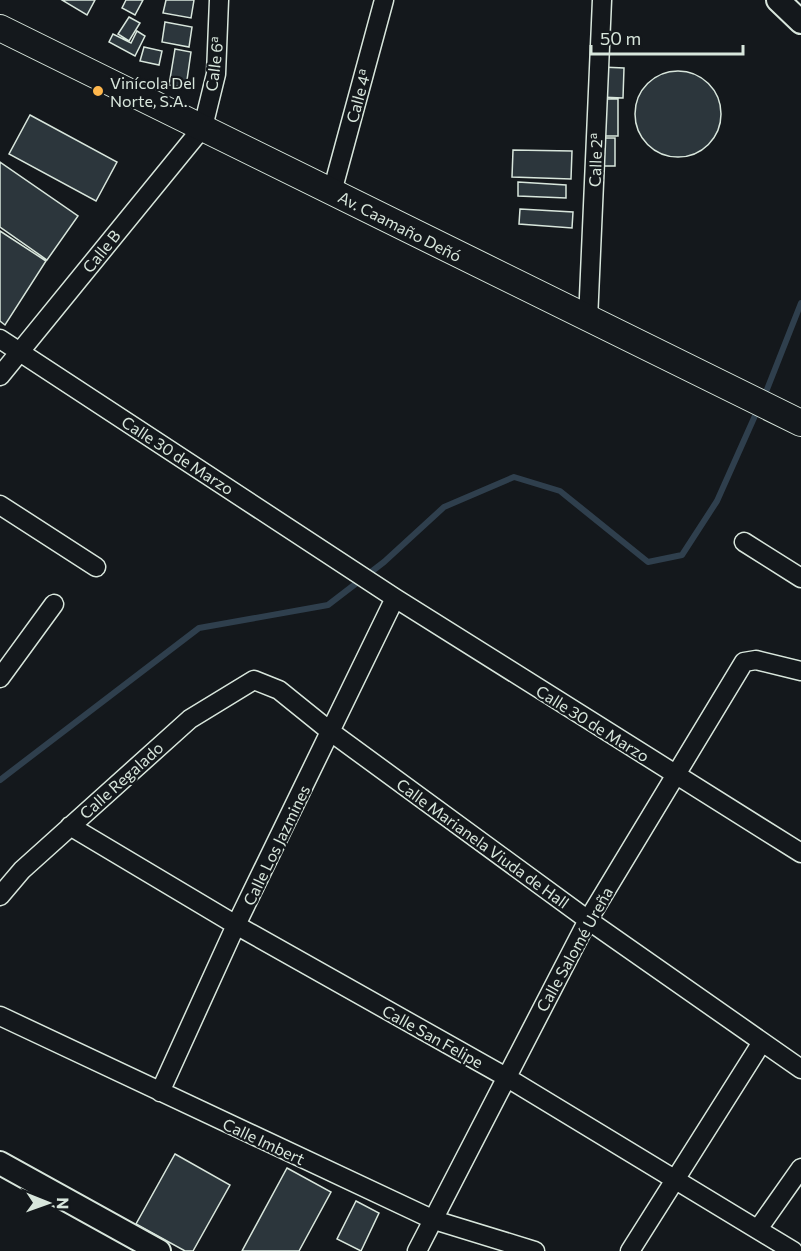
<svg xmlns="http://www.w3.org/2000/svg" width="801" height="1251" font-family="Commissioner,sans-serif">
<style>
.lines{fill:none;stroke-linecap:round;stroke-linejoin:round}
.stream{stroke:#2f3f4d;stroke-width:6}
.building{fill:#2c363c;stroke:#d8e6dc;stroke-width:1.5}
.minor-casing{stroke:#d8e6dc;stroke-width:21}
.tertiary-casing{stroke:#d8e6dc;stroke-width:26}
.secondary-casing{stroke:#d8e6dc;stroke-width:28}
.minor{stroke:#14181c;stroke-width:18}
.tertiary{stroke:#14181c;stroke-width:22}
.secondary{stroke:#14181c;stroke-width:26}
.poi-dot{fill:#ffb74d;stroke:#14181c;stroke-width:2}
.labels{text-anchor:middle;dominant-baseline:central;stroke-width:4.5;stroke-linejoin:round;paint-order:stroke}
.street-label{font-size:16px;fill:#d8e6dc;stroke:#14181c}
.poi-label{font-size:16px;fill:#d8e6dc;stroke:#14181c;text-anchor:start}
</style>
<rect width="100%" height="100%" fill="#14181c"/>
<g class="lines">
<path class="stream" d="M764 397 801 303
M0 780 199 628 328 605 384 562 444 507 514 477 560 491 648 562 682 555 717 501 758 409"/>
</g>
<path class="building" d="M62 0H95L87 15Z
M126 0H143L135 15 122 8Z
M166 0H194L191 18 163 13Z
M129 17 140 23 129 41 118 34Z
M165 22 192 27 189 47 162 42Z
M137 31 145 36 135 56 109 42 113 34 131 43Z
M144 47 162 51 159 65 140 61Z
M175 49 191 52 186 87 169 85Z
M601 67 624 68 623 98 600 97Z
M635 114a43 43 0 1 1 86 0a43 43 0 1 1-86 0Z
M598 99H618V136H598Z
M30 115 117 162 96 201 9 154Z
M600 138H615V166H600Z
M513 150 572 151 571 179 512 177Z
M0 162 78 216 47 260 0 227Z
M518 182 566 185V198L518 196Z
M520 209 573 212 572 228 519 224Z
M0 231 46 261 5 325 0 321Z
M175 1154 230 1185 193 1251H185L136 1224Z
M287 1168 331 1192 299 1251H242Z
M356 1201 379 1213 361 1251 337 1239Z"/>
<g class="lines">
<defs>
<path id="minor" d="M332 192 384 0
M588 320 602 0
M0 339 395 598 801 853
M0 376 203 127 216 74 219 0
M0 505 96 567
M744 542 801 578
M0 678 54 604
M70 826 236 925 506 1077 793 1251
M0 896 22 870 190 719 254 680 279 690 331 732 588 920 801 1069
M0 1016 434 1220 535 1251
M160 1092 236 925 395 598
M758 1229 801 1168
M417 1251 588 920 744 662 756 660 801 671
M630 1251 762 1042"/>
<path id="tertiary" d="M778 0 801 22
M0 1163 159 1251"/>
<path id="secondary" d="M0 28 801 423"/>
</defs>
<use href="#minor" class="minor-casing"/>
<use href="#tertiary" class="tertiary-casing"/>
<use href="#secondary" class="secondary-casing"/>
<use href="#minor" class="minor"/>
<use href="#tertiary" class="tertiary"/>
<use href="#secondary" class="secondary"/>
</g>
<circle class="poi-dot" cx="98" cy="91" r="6"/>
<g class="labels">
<g class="street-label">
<text transform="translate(214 64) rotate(-83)">Calle 6ª</text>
<text transform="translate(358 96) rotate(-75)">Calle 4ª</text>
<text transform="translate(595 160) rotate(-88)">Calle 2ª</text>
<text transform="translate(400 226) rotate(27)">Av. Caamaño Deñó</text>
<text transform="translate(101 251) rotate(-51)">Calle B</text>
<text transform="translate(178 455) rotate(33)">Calle 30 de Marzo</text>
<text transform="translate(593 723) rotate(32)">Calle 30 de Marzo</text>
<text transform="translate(121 780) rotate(-42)">Calle Regalado</text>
<text transform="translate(483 843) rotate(36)">Calle Marianela Viuda de Hall</text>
<text transform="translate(276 845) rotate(-64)">Calle Los Jazmines</text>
<text transform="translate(574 949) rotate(-61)">Calle Salomé Ureña</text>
<text transform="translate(433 1036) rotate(29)">Calle San Felipe</text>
<text transform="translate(264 1141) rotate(25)">Calle Imbert</text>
</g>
<g class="poi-label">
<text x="110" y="82">Vinícola Del<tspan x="110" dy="18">Norte, S.A.</tspan></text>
</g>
</g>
<g transform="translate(48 1203) rotate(91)" stroke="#14181c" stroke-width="4.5" paint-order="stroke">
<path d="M0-4.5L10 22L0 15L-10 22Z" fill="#d8e6dc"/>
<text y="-9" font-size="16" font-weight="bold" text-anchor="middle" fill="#d8e6dc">N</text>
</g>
<path d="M591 45v9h152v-9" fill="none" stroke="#d8e6dc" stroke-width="3"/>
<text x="600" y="45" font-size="18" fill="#d8e6dc" stroke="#14181c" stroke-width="4.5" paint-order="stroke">50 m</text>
</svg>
